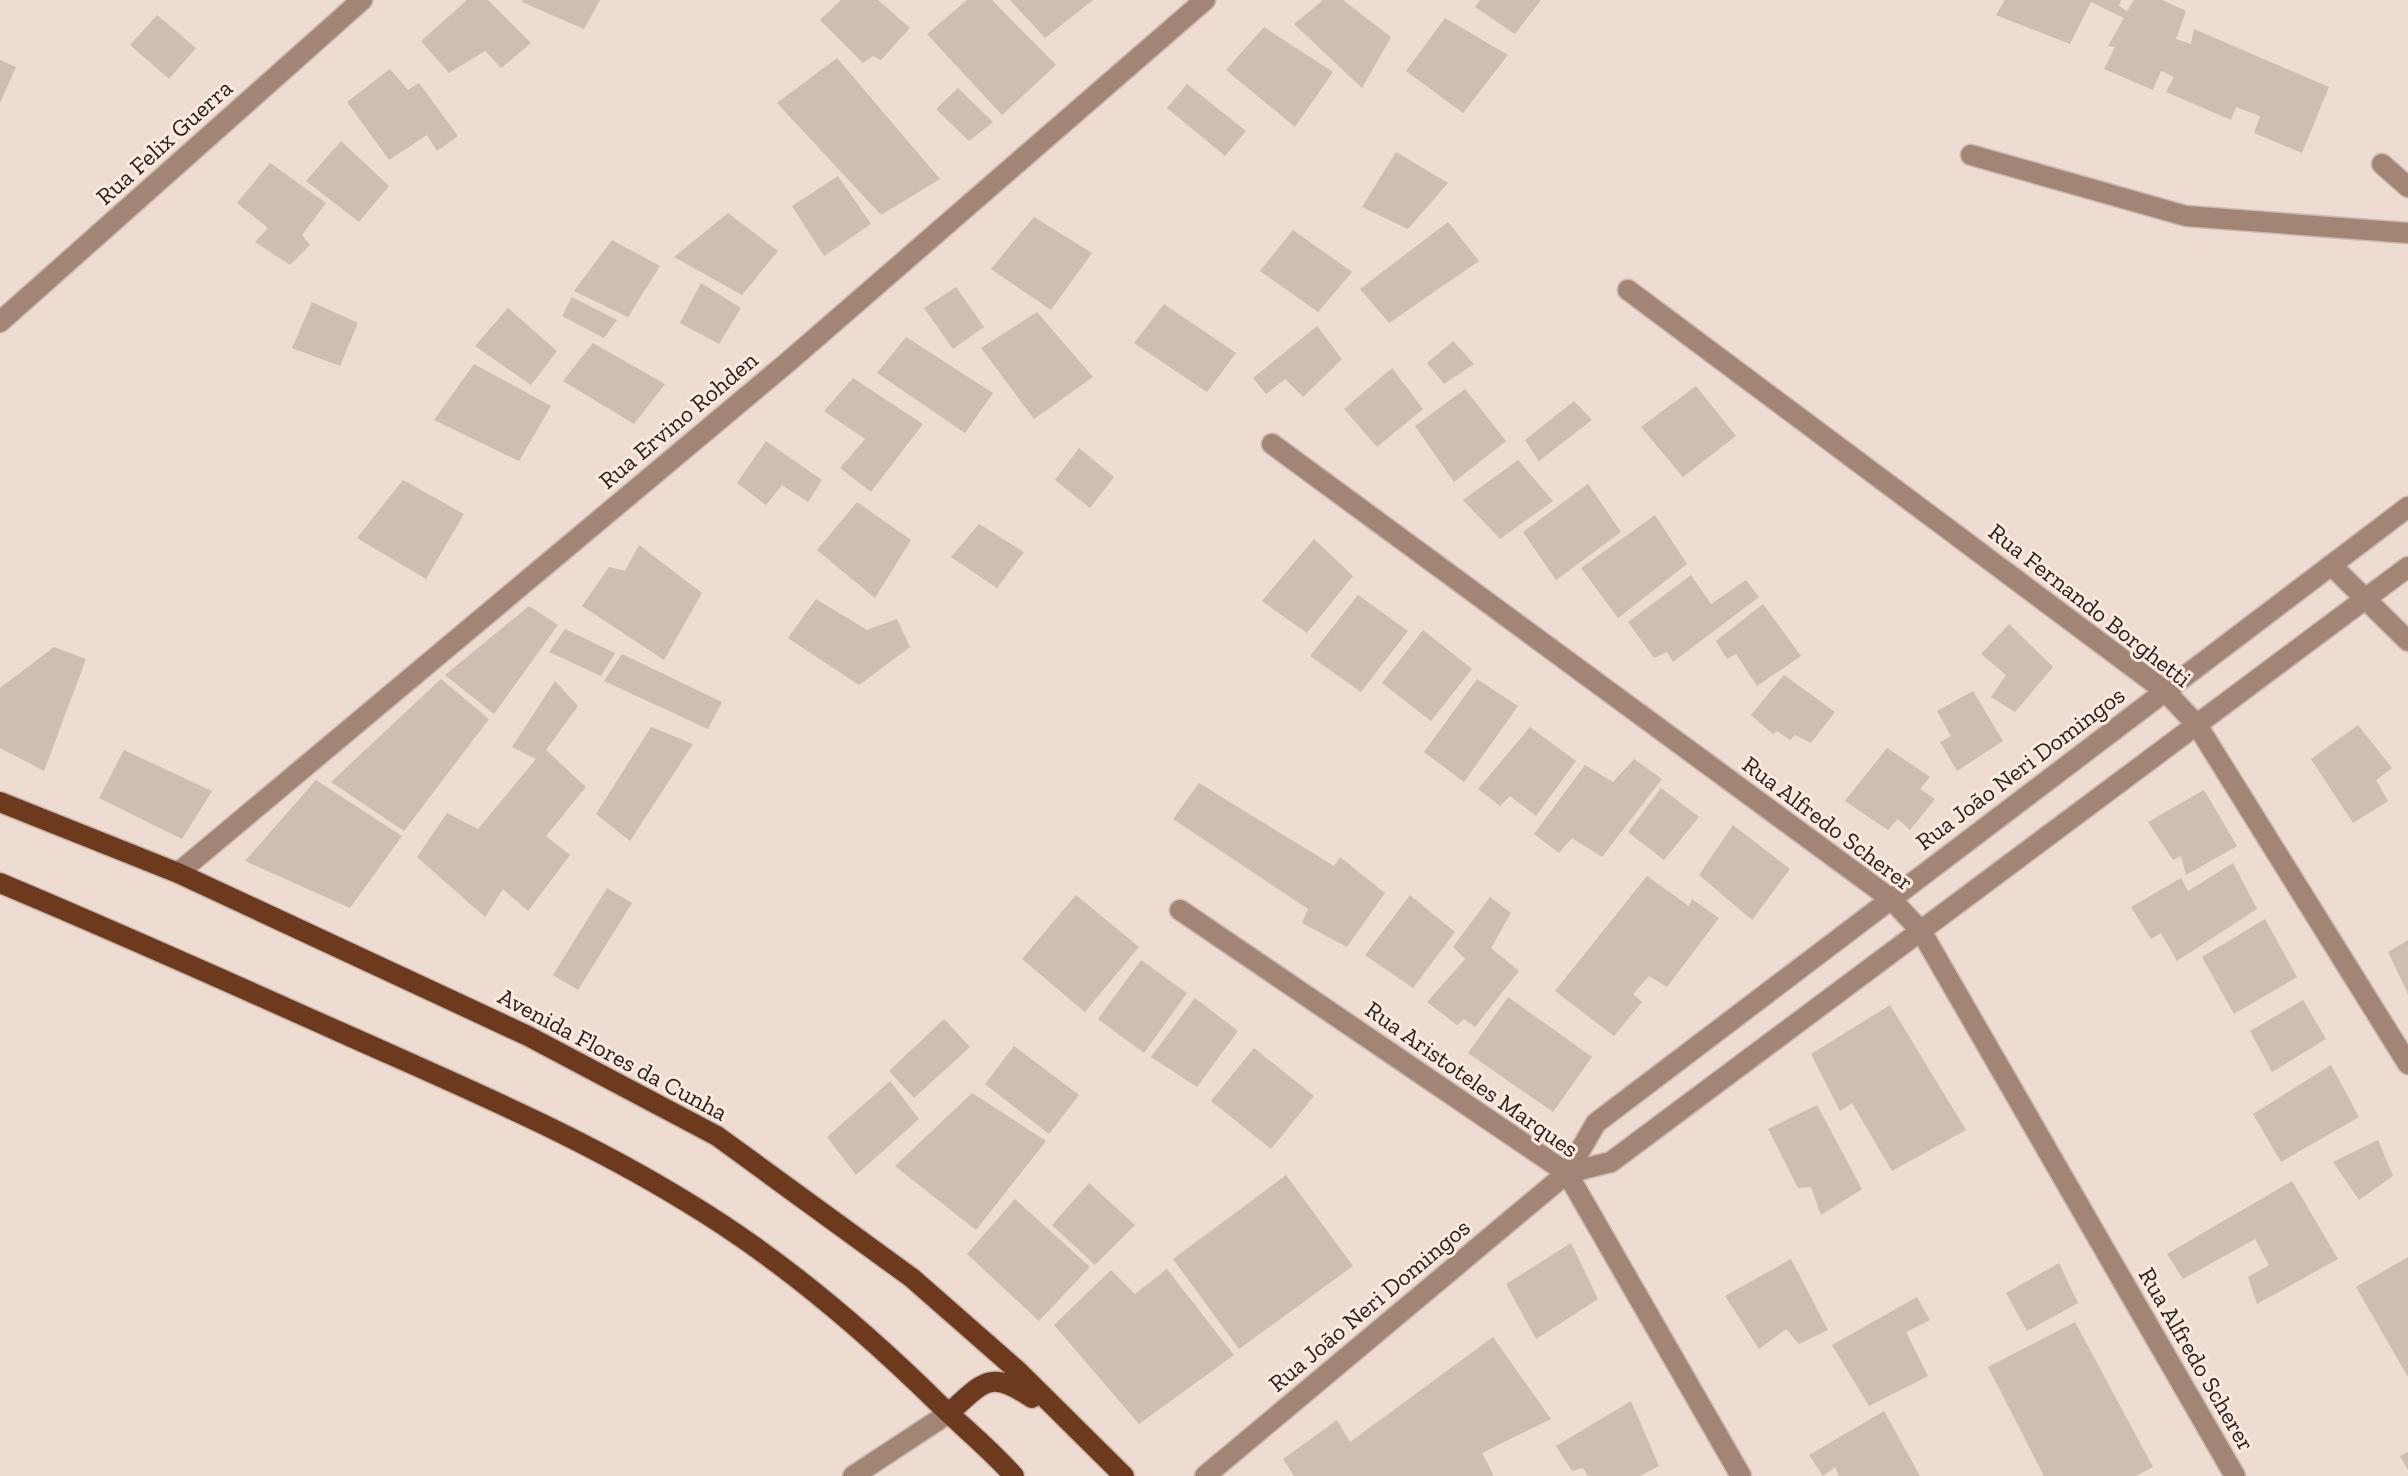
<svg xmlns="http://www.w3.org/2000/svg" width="2408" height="1476" font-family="'Zilla Slab',serif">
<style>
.building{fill:#cfbcb3}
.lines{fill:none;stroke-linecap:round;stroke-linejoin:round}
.minor-casing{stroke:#cabab1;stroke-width:23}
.major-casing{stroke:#cabab1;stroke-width:23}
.minor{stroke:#a38575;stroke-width:20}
.major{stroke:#6d3a1d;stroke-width:20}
.labels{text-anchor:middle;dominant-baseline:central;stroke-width:6;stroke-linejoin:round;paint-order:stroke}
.street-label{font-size:24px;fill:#28221e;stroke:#fbe8de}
</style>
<rect width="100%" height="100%" fill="#eedbd1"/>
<path class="building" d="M467 0H488L531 43 501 68 485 51 449 73 421 41Z
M523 0H600L584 29 522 2Z
M841 0H878L910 28 881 60 873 56 863 63 820 20Z
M967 0H992L1056 65 1002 115 927 34Z
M1010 0H1093L1045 38Z
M1323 0H1343L1391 37 1362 88 1294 24Z
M1480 0H1541L1515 34 1475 7Z
M2005 0H2121L2119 6 2127 11 2134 0H2162L2186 11 2176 39 2191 44 2194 29 2329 87 2302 153 2254 133 2260 116 2236 107 2231 120 2166 92 2174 77 2161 71 2153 90 2104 69 2115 47 2108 46 2124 18 2091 2 2070 44 1996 15Z
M157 15 196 48 169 79 130 45Z
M1445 18 1508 55 1463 113 1406 71Z
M1264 27 1333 72 1295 127 1226 70Z
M837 58 940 179 881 215 777 103Z
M0 60 16 67 0 103Z
M390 69 408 90 419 83 458 136 437 151 427 135 389 160 347 102Z
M1187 84 1246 131 1225 156 1167 108Z
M958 88 993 122 969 141 936 109Z
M341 141 389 186 359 222 306 181Z
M1396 152 1448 183 1408 229 1362 207Z
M270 163 326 203 302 235 310 245 290 265 255 242 268 228 237 203Z
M838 176 871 224 824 256 792 206Z
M728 213 778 251 742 295 674 257Z
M1034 217 1092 253 1051 310 991 269Z
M1448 222 1479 261 1389 323 1360 289Z
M1293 230 1352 272 1318 312 1260 271Z
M612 240 660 266 628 317 574 291Z
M701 283 741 308 719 344 680 323Z
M956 287 984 327 953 349 924 308Z
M572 297 617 320 604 338 562 316Z
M312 302 358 323 340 366 292 348Z
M1164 304 1236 353 1207 392 1134 343Z
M508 308 557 351 531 385 475 346Z
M1037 312 1093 377 1034 419 981 348Z
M1317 326 1342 359 1303 397 1285 379 1266 394 1253 378Z
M906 337 993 393 965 433 877 373Z
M1453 341 1474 364 1444 384 1427 363Z
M593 343 665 384 634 424 563 381Z
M474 364 551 406 519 461 434 420Z
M1392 368 1423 409 1377 447 1344 409Z
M853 378 923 424 871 492 840 468 865 439 824 411Z
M1696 386 1736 436 1683 477 1641 427Z
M1465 389 1506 441 1454 482 1415 426Z
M1574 401 1592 420 1539 461 1525 440Z
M766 441 822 480 808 502 782 485 766 505 737 483Z
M1079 448 1114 477 1090 508 1055 480Z
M1518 460 1553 501 1500 539 1463 500Z
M403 480 464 514 426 579 357 538Z
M1588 484 1621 532 1556 580 1523 532Z
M857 502 911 540 875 598 817 550Z
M1655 515 1687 564 1618 618 1581 568Z
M979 524 1024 552 997 588 951 557Z
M1314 539 1353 576 1307 633 1262 601Z
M639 545 702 593 664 660 582 606 609 567 625 571Z
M1691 575 1711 604 1746 580 1759 597 1673 662 1667 652 1654 658 1628 622Z
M1358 595 1408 631 1361 692 1310 656Z
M816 599 867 630 897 619 910 647 859 685 788 638Z
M1763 604 1801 656 1757 686 1736 654 1727 659 1716 641Z
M529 606 558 625 494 714 445 675Z
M2009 624 2053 667 2015 712 1991 697 2006 675 1981 654Z
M565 629 615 653 601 676 549 652Z
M1423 630 1472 669 1431 721 1382 683Z
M54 647 86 659 44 771 0 748V688Z
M622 654 722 702 708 729 604 681Z
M1784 675 1835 712 1811 743 1795 735 1790 740 1777 731 1773 734 1751 715Z
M441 679 489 719 404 831 331 782Z
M1477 679 1518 706 1464 782 1424 752Z
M555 681 578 706 546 750 586 787 546 836 570 855 528 911 503 889 485 917 417 857 447 813 478 829 536 759 512 747Z
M1973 691 2003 741 1957 771 1940 742 1951 736 1937 711Z
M2358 725 2392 768 2376 780 2388 801 2353 823 2311 759Z
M651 727 693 744 630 841 596 814Z
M1530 727 1576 761 1536 816 1510 796 1500 806 1478 789Z
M1887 748 1930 777 1920 789 1935 799 1910 830 1898 819 1888 830 1845 801Z
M124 750 212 791 182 839 99 798Z
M1634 759 1662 779 1602 857 1572 838 1559 853 1534 834 1585 765 1613 782Z
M316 780 402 836 350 908 245 861Z
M1199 783 1334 866 1340 857 1385 893 1347 947 1302 923 1308 909 1173 819Z
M1661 788 1699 817 1664 860 1628 832Z
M2204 790 2237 846 2186 875 2181 856 2173 860 2148 822Z
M1733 825 1790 869 1752 920 1699 875Z
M2233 863 2257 909 2177 961 2161 933 2151 939 2131 907 2181 878 2188 891Z
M1647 876 1689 906 1692 899 1719 918 1667 987 1649 976 1633 994 1642 1002 1614 1036 1555 991Z
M607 888 632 903 578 990 553 975Z
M1076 895 1139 947 1085 1012 1022 959Z
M1410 895 1455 932 1413 988 1365 955Z
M1490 897 1511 913 1491 948 1519 971 1475 1027 1464 1019 1457 1025 1427 1002 1465 959 1453 947Z
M2265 919 2297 977 2234 1014 2202 957Z
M2408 940V994L2388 952Z
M1141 960 1187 993 1144 1053 1098 1019Z
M1508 997 1592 1057 1553 1112 1468 1053Z
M1195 998 1238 1031 1197 1087 1151 1057Z
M2303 1000 2326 1039 2272 1072 2250 1031Z
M1890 1005 1966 1130 1892 1171 1852 1103 1840 1111 1811 1054Z
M944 1019 970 1047 914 1098 889 1071Z
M1014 1046 1079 1095 1049 1134 985 1084Z
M1254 1048 1314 1096 1271 1149 1211 1101Z
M2331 1065 2359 1117 2281 1162 2253 1114Z
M890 1081 919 1119 856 1175 827 1137Z
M972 1093 1046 1141 976 1230 895 1166Z
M1817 1105 1862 1189 1821 1215 1811 1187 1798 1188 1768 1129Z
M2378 1140 2393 1176 2359 1200 2333 1162Z
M1286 1175 1353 1266 1239 1349 1173 1259Z
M2292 1181 2338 1259 2257 1304 2248 1277 2269 1265 2255 1239 2183 1279 2167 1254Z
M1089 1183 1135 1225 1095 1265 1052 1225Z
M1015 1199 1090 1267 1039 1321 967 1254Z
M1571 1243 1598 1299 1536 1339 1506 1284Z
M2408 1257V1377L2356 1287Z
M1791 1259 1828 1330 1799 1344 1786 1329 1759 1349 1725 1296Z
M2059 1263 2078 1303 2027 1331 2006 1293Z
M1167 1269 1234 1355 1139 1424 1054 1325 1111 1270 1135 1294Z
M1917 1297 1930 1320 1906 1332 1928 1376 1869 1406 1832 1345Z
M2075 1322 2153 1467 2136 1476H2044L1988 1367Z
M1493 1337 1551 1419 1482 1453 1494 1476H1294L1283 1459 1337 1420 1350 1442Z
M1631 1401 1659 1466 1640 1476H1588L1583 1468 1572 1471 1556 1446Z
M1884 1411 1920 1476H1839L1835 1467 1823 1476 1809 1455Z
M2408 1452V1470L2400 1456Z"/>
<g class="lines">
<defs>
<path id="minor" d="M1971 155 2186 216 2408 233
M2382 164 2408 187
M1628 290 2165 691 2197 725 2408 1064
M0 322 362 0
M1272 444 1891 899 1921 931 2235 1476
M2331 565 2408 641
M178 873 788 362 1205 0
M1180 910 1567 1173 1741 1476
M1567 1173 1611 1162 2408 567
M853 1476 949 1413
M1205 1476 1567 1173 1596 1123 2408 507"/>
<path id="major" d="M0 802 178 873 528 1036 717 1136 912 1278 1018 1371 1124 1476
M0 883C117 932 233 984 349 1036 463 1087 579 1136 685 1201 777 1256 864 1330 940 1405 965 1429 991 1450 1014 1476
M949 1413C984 1382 989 1369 1032 1398"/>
</defs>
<use href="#minor" class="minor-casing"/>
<use href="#major" class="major-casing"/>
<use href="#minor" class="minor"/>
<use href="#major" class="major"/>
</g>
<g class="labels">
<g class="street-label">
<text transform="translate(164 142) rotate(-42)">Rua Felix Guerra</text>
<text transform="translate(678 420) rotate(-40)">Rua Ervino Rohden</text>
<text transform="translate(2090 605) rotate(38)">Rua Fernando Borghetti</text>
<text transform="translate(2020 768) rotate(-37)">Rua João Neri Domingos</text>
<text transform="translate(1828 823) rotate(37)">Rua Alfredo Scherer</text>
<text transform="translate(613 1054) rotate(28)">Avenida Flores da Cunha</text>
<text transform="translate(1472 1079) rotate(35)">Rua Aristoteles Marques</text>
<text transform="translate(1369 1305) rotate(-40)">Rua João Neri Domingos</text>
<text transform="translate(2197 1359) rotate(60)">Rua Alfredo Scherer</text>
</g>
</g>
</svg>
